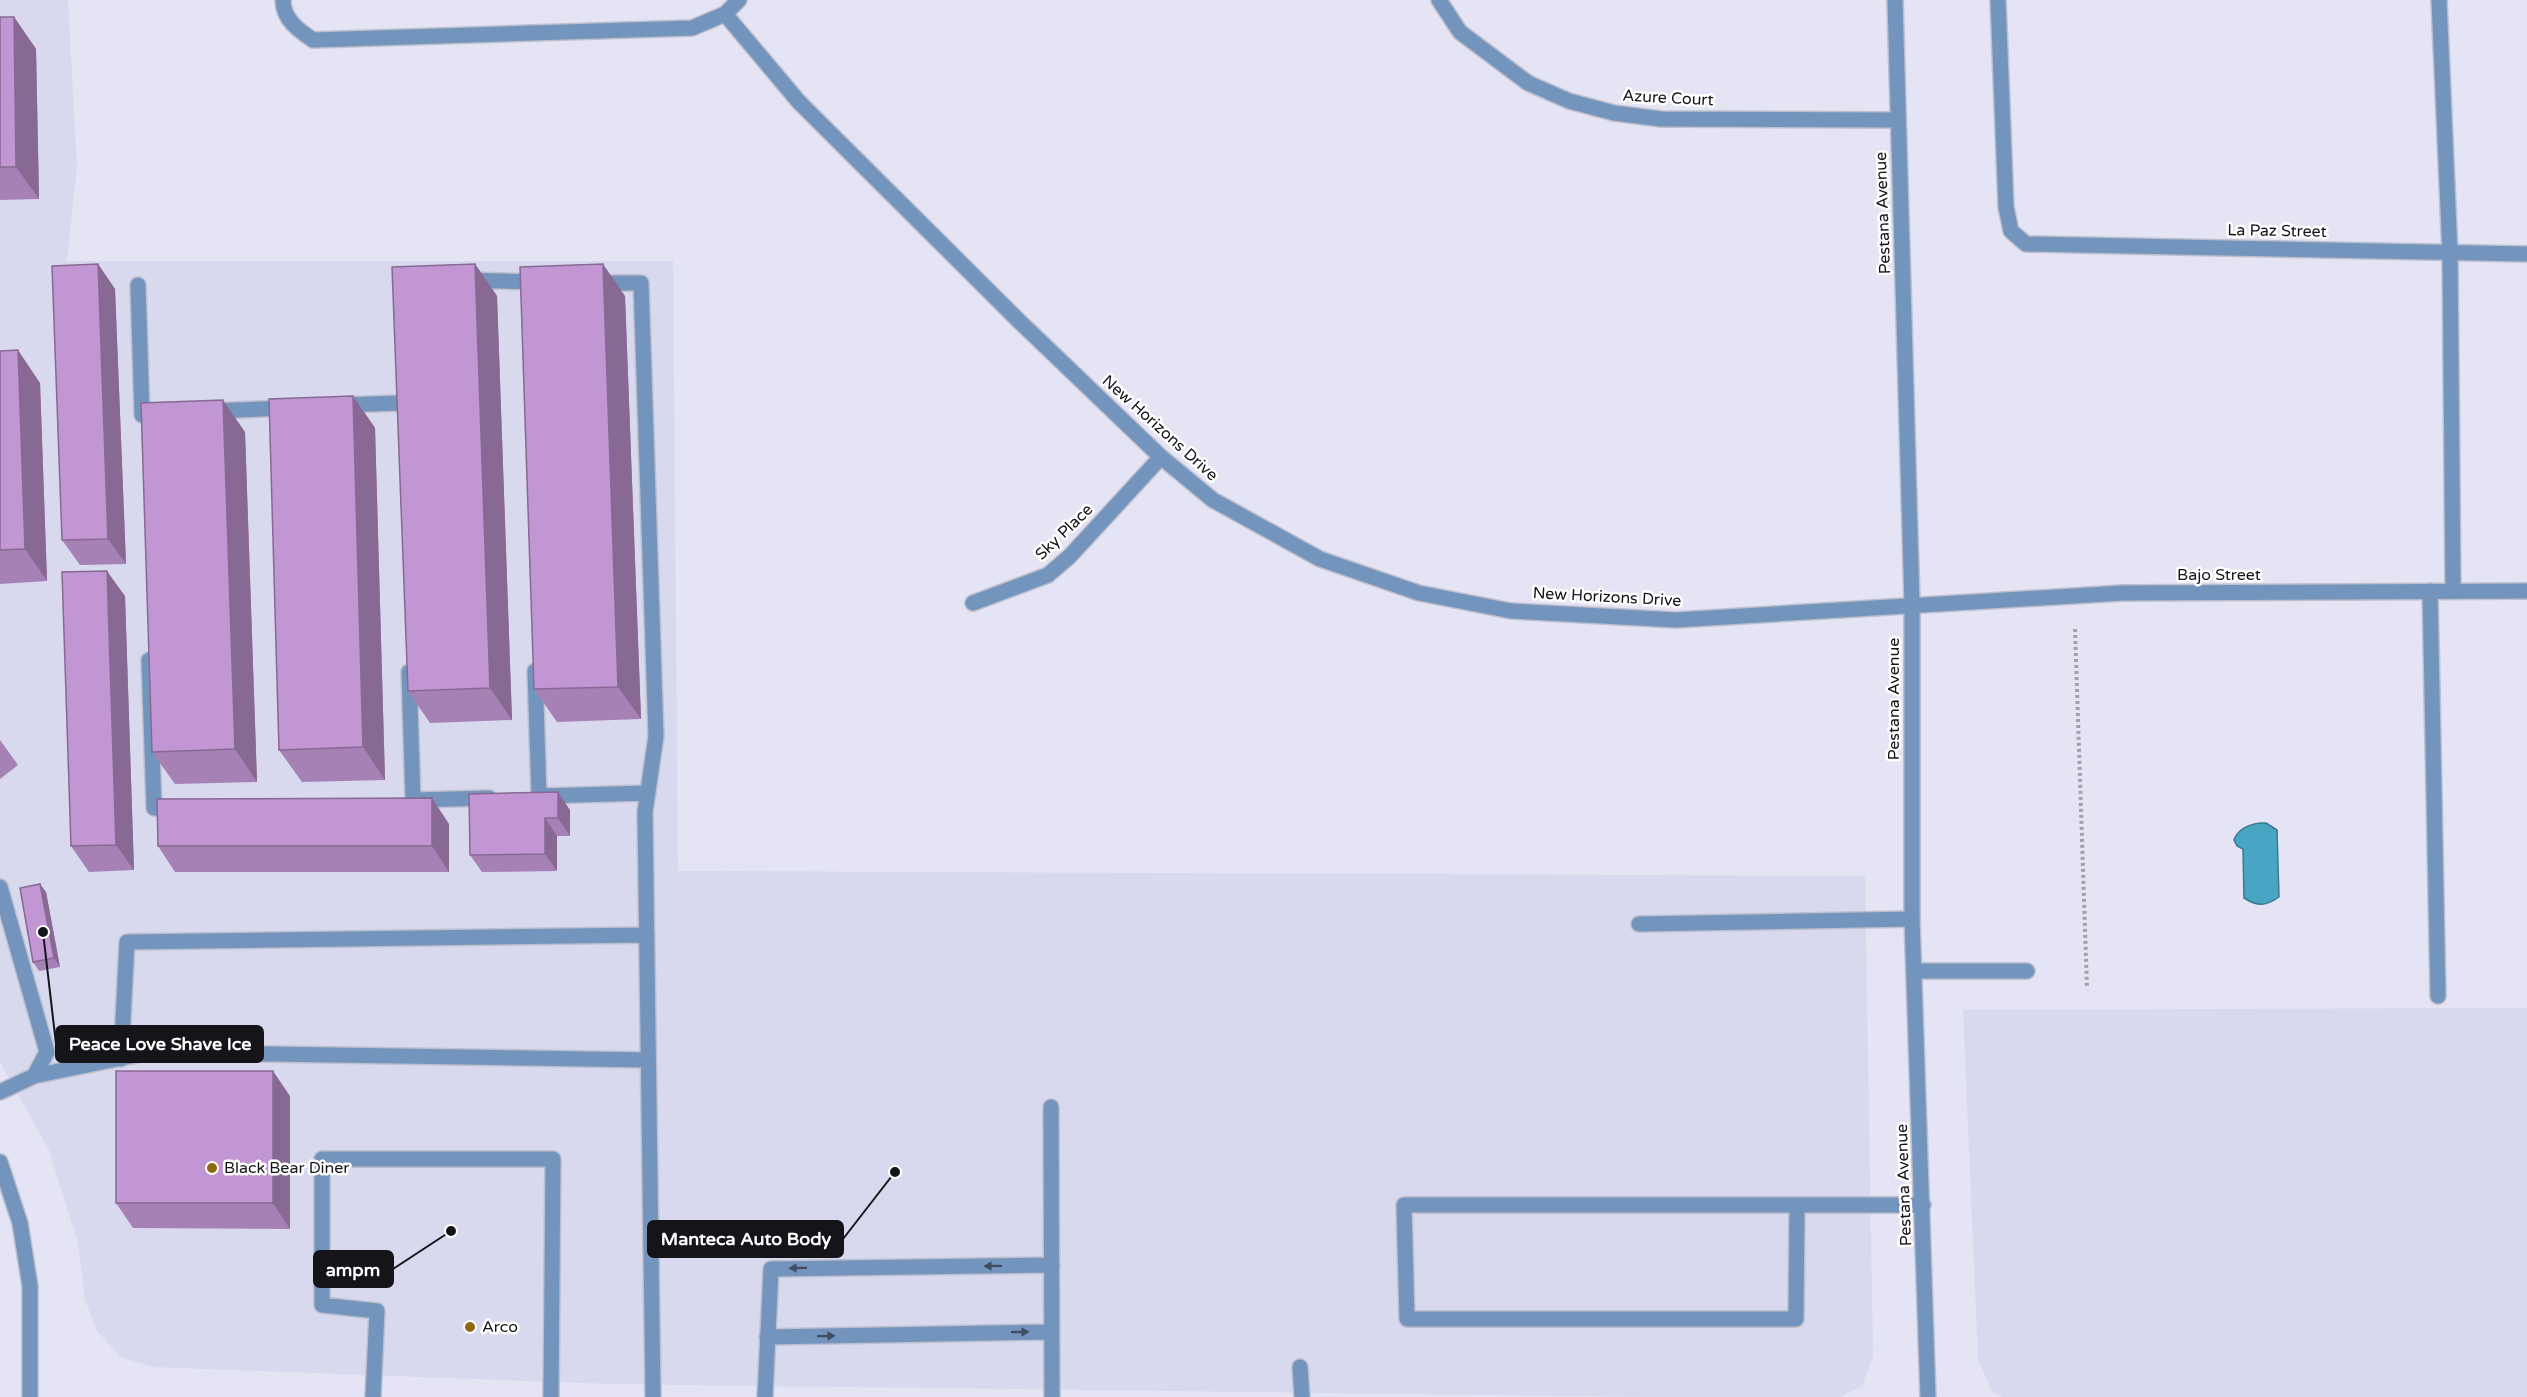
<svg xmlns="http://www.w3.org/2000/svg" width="2527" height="1397" font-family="'Varela Round',sans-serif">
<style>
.built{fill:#d8d8ef}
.water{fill:#48a6c4;stroke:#387a91;stroke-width:1.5}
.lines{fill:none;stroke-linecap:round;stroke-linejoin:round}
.service-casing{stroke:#bfbfcd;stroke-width:18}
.minor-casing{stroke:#bfbfcd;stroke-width:18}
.tertiary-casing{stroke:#bfbfcd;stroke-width:18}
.path{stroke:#a1a1ae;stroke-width:4;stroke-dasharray:3 3;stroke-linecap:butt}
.service{stroke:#7395bd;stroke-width:15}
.minor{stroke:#7395bd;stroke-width:15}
.tertiary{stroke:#7395bd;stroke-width:15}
.wall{fill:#a681b5}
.shaded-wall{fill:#876994}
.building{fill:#c196d3;stroke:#876994;stroke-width:1.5}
.oneway{fill:#3f4e63}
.poi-dot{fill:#90680f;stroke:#fff;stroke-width:2}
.labels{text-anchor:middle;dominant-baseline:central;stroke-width:5;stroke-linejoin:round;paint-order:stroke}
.street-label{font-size:16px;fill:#141419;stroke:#fff}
.poi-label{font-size:16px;fill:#141419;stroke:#fff;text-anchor:start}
.leader{fill:none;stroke:#141419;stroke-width:2}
.callout-dot{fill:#141419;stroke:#fff;stroke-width:2}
.callout{fill:#141419;stroke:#141419;stroke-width:2}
.callout-label{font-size:18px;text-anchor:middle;font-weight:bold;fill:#fff}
</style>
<rect width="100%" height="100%" fill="#e4e4f4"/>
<path class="built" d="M0 0H68L77 167 67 261H673L678 871 1865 876 1873 1356 1862 1386 1840 1397H1653L611 1384 153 1367 121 1357 97 1331 85 1300 78 1243 49 1150 0 1062Z
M2527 1008V1397H2002L1992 1392 1978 1359 1963 1010Z"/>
<path class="water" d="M2266 823 2277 830 2279 897C2266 906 2258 907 2244 898L2243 849 2237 846 2234 840C2238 828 2253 822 2266 823Z"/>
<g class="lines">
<defs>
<path id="service" d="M283 0C283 19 298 30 313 40L692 28 725 14 739 0
M2439 0 2450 253 2453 591
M725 14 799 102
M465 280 540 282
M597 283H641L656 736 645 812 653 1397
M138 285 142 415
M340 405 400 403
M211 411 289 408
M2430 591 2438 996
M149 660 154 808 177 807
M535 671 539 796
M409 672 413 800 489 798
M540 796 648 793
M0 887 47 1052 34 1076 0 1092
M1639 924 1912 919
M1915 971H2027
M121 1059 127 942 647 935
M34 1076 151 1052 648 1060
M1051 1107 1052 1397
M1797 1205 1796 1319H1407L1404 1205H1923
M767 1337 1051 1332
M1300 1367 1302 1397
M373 1397 377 1311 322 1305V1159H553L551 1397
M765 1397 771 1269 1052 1265"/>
<path id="minor" d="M1439 0 1460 32 1528 83 1569 101 1614 113 1661 119 1898 120
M1998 0 2006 207 2011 231 2026 244 2527 254
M799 102 1019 321 1161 457 1213 500 1320 559 1419 593 1511 611 1676 620 2122 593 2527 591
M973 603 1048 575 1070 556 1161 457"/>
<path id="tertiary" d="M1895 0 1912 604V919L1928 1397
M0 1162 20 1223 30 1286V1397"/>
</defs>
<use href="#service" class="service-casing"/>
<use href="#minor" class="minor-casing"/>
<use href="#tertiary" class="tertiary-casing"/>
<path class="path" d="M2075 629 2087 988"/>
<use href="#service" class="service"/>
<use href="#minor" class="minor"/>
<use href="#tertiary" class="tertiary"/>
</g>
<path class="wall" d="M0 17H14L36 49 39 199 0 200Z
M98 264 115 289 126 564 80 565 62 540Z
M475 264 497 296 512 720 430 723 408 691Z
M625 296 641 719 557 722 534 689Z
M0 351 40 383 47 581 0 584Z
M353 396 375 428 385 780 302 782 279 750Z
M245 432 257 782 175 784 152 752Z
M125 596 134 870 89 872 71 846Z
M0 740 18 765 0 779Z
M469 794 570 810V836H557V871L482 872 470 855Z
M449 824V872H175L158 846Z
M46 892 60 967 39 971 33 962Z
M290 1096V1229L133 1228 116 1203Z"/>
<path class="shaded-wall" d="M14 17 36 49 39 199 16 167Z
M98 264 115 289 126 564 108 539Z
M475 264 497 296 512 720 490 688Z
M603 264 625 296 641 719 618 687Z
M18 350 40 383 47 581 25 549Z
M353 396 375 428 385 780 363 747Z
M223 400 245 432 257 782 235 749Z
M107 571 125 596 134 870 116 845Z
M558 792 570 810V836L558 818Z
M432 798 449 824V872L432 846Z
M545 818 557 836V871L545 854Z
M40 884 46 892 60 967 54 958Z
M273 1071 290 1096V1229L273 1203Z"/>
<path class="building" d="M0 17H14L16 167H0Z
M98 264 108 539 62 540 52 266Z
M475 264 490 688 408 691 392 267Z
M603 264 618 687 534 689 520 267Z
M18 350 25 549 0 550V351Z
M353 396 363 747 279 750 269 399Z
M223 400 235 749 152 752 141 403Z
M107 571 116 845 71 846 62 572Z
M558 792V818H545V854L470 855 469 794Z
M432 798V846H158L157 799Z
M40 884 54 958 33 962 20 888Z
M116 1071H273V1203H116Z"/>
<defs><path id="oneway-solid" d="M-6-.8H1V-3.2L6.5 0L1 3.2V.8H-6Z" transform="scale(1.5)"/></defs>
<g class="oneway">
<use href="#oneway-solid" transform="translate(993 1266) rotate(179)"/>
<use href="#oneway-solid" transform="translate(798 1268) rotate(179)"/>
<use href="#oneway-solid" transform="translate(1020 1332) rotate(-1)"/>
<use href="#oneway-solid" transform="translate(826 1336) rotate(-1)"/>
</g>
<g class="poi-dot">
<circle cx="212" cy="1168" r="6"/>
<circle cx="470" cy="1327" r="6"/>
</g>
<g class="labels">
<g class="street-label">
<text transform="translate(1668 98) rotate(3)">Azure Court</text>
<text transform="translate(1883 213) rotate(-92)">Pestana Avenue</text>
<text transform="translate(2277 231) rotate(1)">La Paz Street</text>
<text transform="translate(1160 428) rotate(42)">New Horizons Drive</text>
<text transform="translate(1064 532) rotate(-44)">Sky Place</text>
<text x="2219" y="575">Bajo Street</text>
<text transform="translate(1607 597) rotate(3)">New Horizons Drive</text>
<text transform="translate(1894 699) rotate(-90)">Pestana Avenue</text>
<text transform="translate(1904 1185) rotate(-92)">Pestana Avenue</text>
</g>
<g class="poi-label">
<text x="224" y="1168">Black Bear Diner</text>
<text x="482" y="1327">Arco</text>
</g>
</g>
<path class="leader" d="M43 932L56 1044M895 1172L843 1239M451 1231L393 1269"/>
<g class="callout-dot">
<circle cx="43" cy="932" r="6"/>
<circle cx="895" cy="1172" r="6"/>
<circle cx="451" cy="1231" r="6"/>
</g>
<g class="callout">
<rect x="56" y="1026" width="207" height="36" rx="6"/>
<rect x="648" y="1221" width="195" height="36" rx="6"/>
<rect x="314" y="1251" width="79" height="36" rx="6"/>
</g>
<g class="callout-label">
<text x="160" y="1050">Peace Love Shave Ice</text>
<text x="746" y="1245">Manteca Auto Body</text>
<text x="353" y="1276">ampm</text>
</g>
</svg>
